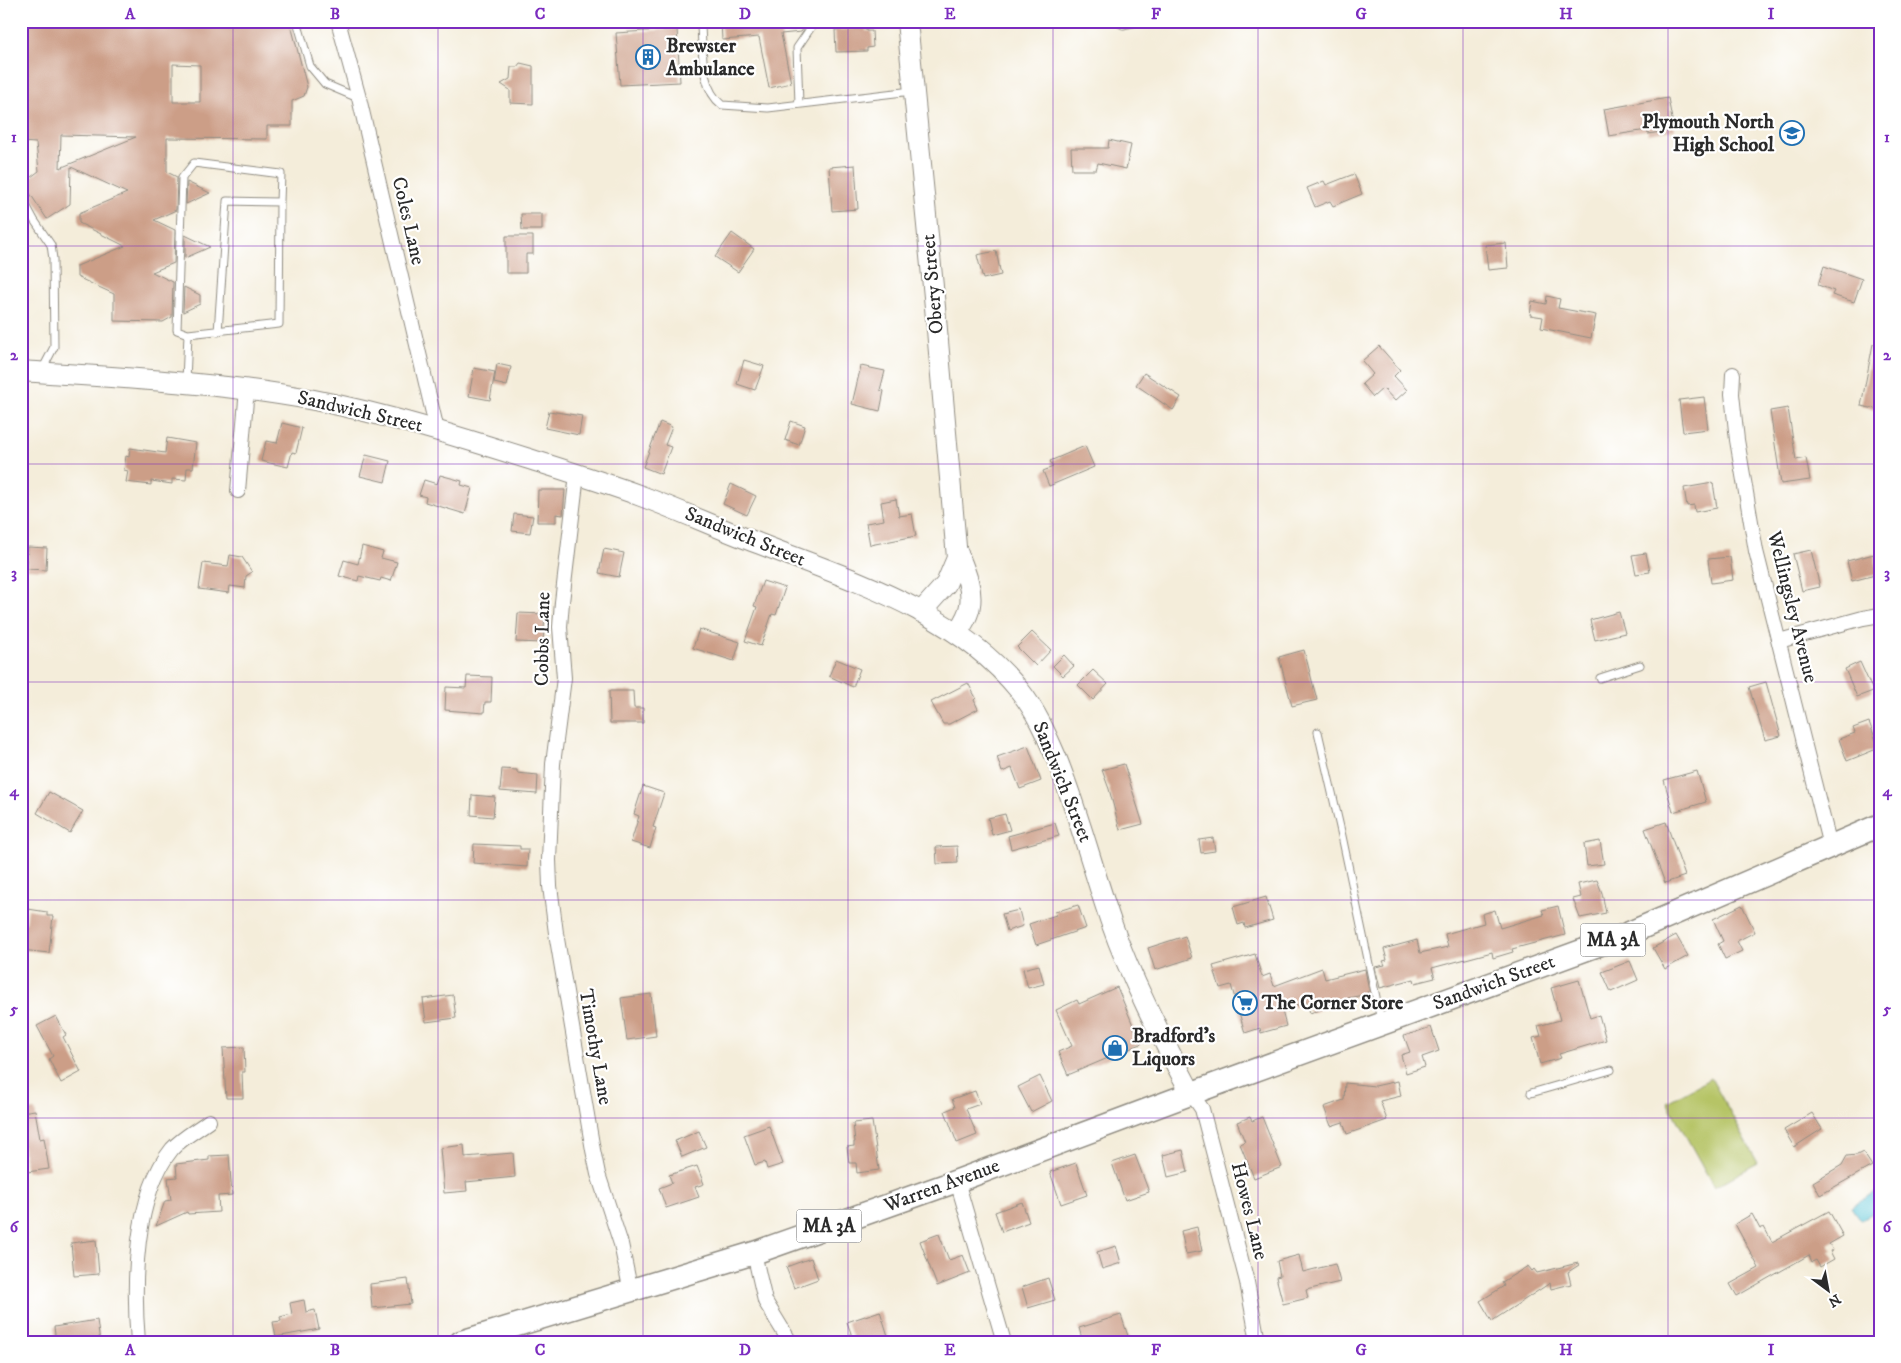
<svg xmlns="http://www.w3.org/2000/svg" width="1901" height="1363" font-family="'IM FELL DW Pica',serif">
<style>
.green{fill:#b6c466;stroke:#707848}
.water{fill:#5ac5d5;stroke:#427880}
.building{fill:#cc9e87;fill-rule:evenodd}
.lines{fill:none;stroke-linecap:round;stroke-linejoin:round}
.lane-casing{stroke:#908c82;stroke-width:9}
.street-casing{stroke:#908c82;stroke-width:16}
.secondary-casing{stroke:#908c82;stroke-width:22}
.primary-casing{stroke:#908c82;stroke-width:25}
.lane{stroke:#fff;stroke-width:7}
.street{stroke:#fff;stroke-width:14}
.secondary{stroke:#fff;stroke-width:20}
.primary{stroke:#fff;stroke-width:22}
.grid{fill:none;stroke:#7b2cbf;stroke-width:1;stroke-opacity:0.55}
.labels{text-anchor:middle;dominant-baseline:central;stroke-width:4.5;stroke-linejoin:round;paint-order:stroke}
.shield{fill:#fff;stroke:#6b6b6b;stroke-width:1}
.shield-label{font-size:19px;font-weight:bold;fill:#2b2b2b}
.poi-label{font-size:20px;font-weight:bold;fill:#2b2b2b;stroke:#fff;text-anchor:start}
.street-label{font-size:20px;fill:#2b2b2b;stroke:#fff}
.neatline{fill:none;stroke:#7b2cbf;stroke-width:2}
.grid-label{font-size:16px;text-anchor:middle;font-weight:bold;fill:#7b2cbf}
</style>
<rect width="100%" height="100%" fill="#fff"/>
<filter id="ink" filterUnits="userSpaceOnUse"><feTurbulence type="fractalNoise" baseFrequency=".02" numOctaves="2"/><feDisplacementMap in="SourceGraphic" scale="10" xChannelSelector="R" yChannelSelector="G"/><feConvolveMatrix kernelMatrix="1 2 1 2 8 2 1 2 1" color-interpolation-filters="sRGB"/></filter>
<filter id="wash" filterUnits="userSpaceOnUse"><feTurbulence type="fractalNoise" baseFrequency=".0096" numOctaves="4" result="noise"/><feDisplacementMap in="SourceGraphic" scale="20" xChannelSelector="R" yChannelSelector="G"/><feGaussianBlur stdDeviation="1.12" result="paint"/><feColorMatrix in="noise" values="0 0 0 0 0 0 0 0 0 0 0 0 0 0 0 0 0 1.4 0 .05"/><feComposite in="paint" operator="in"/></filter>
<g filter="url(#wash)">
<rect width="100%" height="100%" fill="#f4edda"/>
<path class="green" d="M1711 1078 1758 1163 1714 1187 1667 1102Z"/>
<path class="water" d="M1880 1190V1209L1860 1220 1851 1207Z"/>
<g id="blocks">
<path class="building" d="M21 21H290L307 87 304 96 292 101V126H267V139L167 138V172L177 177 176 210 154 220 175 230 174 263 152 272 173 282 172 317 163 322 114 321V294L77 277V266L125 246 79 223V213L127 193 71 167 70 204 47 219 23 183 39 171 36 143 21 142ZM173 64 200 65V102H173ZM61 135 136 137 60 168Z
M730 21H809L801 32 781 34 791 83 769 88 759 37 722 40 721 22Z
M866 28V31H872L873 47 867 48V51L836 52 835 30Z
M677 29 680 82 620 85 616 33Z
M520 63 533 66V104L510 103V90L501 84 510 79 511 67H517Z
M1668 98 1674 130 1648 134 1647 130 1609 136 1604 109Z
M1109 140 1131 145 1126 169 1098 163 1096 170H1072L1071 148H1108Z
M855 165 858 209 832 211 829 167Z
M1354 174 1362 194 1333 206 1330 201 1315 207 1307 188 1324 181 1326 185Z
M187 182 210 193 186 204Z
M521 214H542V230H522Z
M732 233 754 249 738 272 715 257Z
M185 235 210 247 185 258Z
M506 236H533V254H526V273H506Z
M1506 243 1508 268 1488 270 1485 245Z
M996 251 1001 275 983 279 977 255Z
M1824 266 1862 279 1854 302 1832 295 1834 291 1818 285Z
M184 287 200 295V304L183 312Z
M1547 296 1560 299 1558 308 1596 315 1591 338 1541 328 1543 317 1530 315 1532 301 1546 304Z
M1873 344 1880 345V410L1861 406Z
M1379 346 1400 370 1394 376 1407 390 1395 401 1383 388 1373 397 1362 384 1373 374 1362 361Z
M744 360 764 366 755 390 737 384Z
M497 364 511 367 507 386 494 383Z
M861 366 885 371 880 390 884 391 880 411 852 404Z
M474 368 495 372 490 400 469 396Z
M1144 373 1181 397 1173 410 1136 385Z
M1704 397 1708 429 1683 432 1679 400Z
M1788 408 1796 460 1806 458 1810 480 1781 484 1770 411Z
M549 411 582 416 579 435 545 428Z
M791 421 805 426 799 445 785 440Z
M660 422 672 427 665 445 671 447 661 474 643 467Z
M282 423 302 428 296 453 292 452 288 467 261 461 266 441 277 443Z
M167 438 196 443 193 468H187L186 480 172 479V484L151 481V485L126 482 128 471 124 470 126 456 129 457 130 448 165 453Z
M1085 446 1094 467 1049 486 1043 471 1053 467 1050 461Z
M366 455 390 461 385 482 360 476Z
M440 475 462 481 461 485 472 488 465 514 425 502 426 497 419 495 424 480 437 484Z
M1713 483 1717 508 1695 512 1694 505 1687 506 1684 488Z
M731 484 756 496 747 515 723 504Z
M538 490H565L563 515 556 514V522H537Z
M896 499 899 516 912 514 916 536 870 545 866 523 884 520 881 502Z
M514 514 533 516 530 533 512 531Z
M362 546 383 552 381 558 397 562 391 581 381 578 380 581 359 576 358 581 339 576 344 560 358 564Z
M28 547 47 548 46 570 27 569Z
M604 549 624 553 619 577 599 573Z
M1811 550 1820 587 1802 591 1793 554Z
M1646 553 1650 572 1636 574 1632 555Z
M1874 554 1879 574 1852 581 1847 561Z
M230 555 242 557 252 572 246 576 245 588 230 586 229 593 199 589 203 563 228 566Z
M1730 557 1733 580 1711 583 1708 559Z
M763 581 785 588 776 615 772 614 761 646 745 641 757 607 754 606Z
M1619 612 1625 633 1595 640 1590 620Z
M518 613 545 614 543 643 516 642Z
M699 629 740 642 734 661 693 648Z
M1032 632 1051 650 1036 666 1017 647Z
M1304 650 1317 700 1292 706 1279 657Z
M1064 655 1074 666 1063 676 1053 666Z
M836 659 860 669 853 687 829 676Z
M1860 662 1873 691 1857 697 1845 669Z
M1093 670 1108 684 1093 700 1078 685Z
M467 676 492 677 491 702H485L484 713 445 710 446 687 466 688Z
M1766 682 1781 736 1765 740 1749 687Z
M968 683 976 698 974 700 978 709 949 724H943L931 702Z
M609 691H633L634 708H643V723H610Z
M1869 722 1879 748 1847 761 1839 739 1855 733 1853 728Z
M1028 746 1041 781 1020 789 1012 768 1002 772 997 757Z
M1124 764 1143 824 1120 830 1109 789 1102 770Z
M502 769 517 770V773L538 775 537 794 500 791Z
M1697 771 1706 802 1673 812 1664 780Z
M643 786 664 793 653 827 656 828 650 848 631 842 639 816 634 814Z
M49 792 83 811 70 833 37 813Z
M472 795 495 797 493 817 471 815Z
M1005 814 1010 830 992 835 988 818Z
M1666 822 1685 876 1665 883 1645 829Z
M1055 823 1059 836 1011 849 1008 836Z
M1213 838 1215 851 1201 853 1199 840Z
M1600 841 1604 864 1587 866 1584 844Z
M474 844 520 846V849H528L527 867 473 863Z
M957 846 958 863 937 864 936 847Z
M1597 880 1602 893 1606 913 1580 918 1573 899 1581 897 1578 884Z
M1266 897 1273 920 1245 928 1244 923 1238 925 1233 907Z
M1078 905 1086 928 1036 945 1029 924 1056 915 1055 912Z
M1742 905 1755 932 1737 941 1742 951 1725 959 1718 944 1723 941 1713 919Z
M1558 906 1565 935 1512 949 1513 952 1493 958 1492 952 1432 968 1435 978 1415 983 1414 979 1380 988 1375 967 1385 965 1383 961 1387 960 1384 949 1417 940 1420 953 1448 947 1445 934 1484 923 1482 914 1495 910 1500 928 1544 915 1542 910Z
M28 909 47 912V916H53L49 953 21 950 23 923H26Z
M1019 910 1023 926 1007 931 1002 914Z
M1676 935 1688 956 1665 969 1653 948Z
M1185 936 1192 958 1155 970 1148 948Z
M1255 954 1262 977 1270 974 1274 986 1322 968 1325 979 1365 969 1369 991 1367 992 1368 994 1329 1002 1330 1006 1310 1013 1306 1002 1282 1011 1286 1026 1261 1033 1260 1028 1245 1033 1231 985 1220 988 1213 966Z
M1630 961 1638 980 1611 992 1602 972Z
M1039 965 1044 984 1028 988 1023 969Z
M1579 980 1590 1018 1599 1015 1606 1040 1559 1054 1561 1058 1540 1064 1533 1038 1541 1036 1538 1026 1560 1020 1551 988Z
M1117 987 1141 1044 1068 1075 1058 1052 1072 1046 1056 1010 1077 1000 1079 1004Z
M651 994 656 1036 627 1040 621 998Z
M453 995 456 1018 426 1022 423 999Z
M56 1016 66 1035 63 1037 81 1072 61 1083 49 1059 53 1056 37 1026Z
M1431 1027 1439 1051 1422 1057 1425 1067 1406 1073 1401 1055 1410 1052 1404 1036Z
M244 1047 245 1072H242L243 1098H226L223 1048Z
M1040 1076 1052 1101 1031 1112 1018 1087Z
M1398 1081 1401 1096 1380 1101 1387 1120 1347 1134 1343 1122 1331 1126 1324 1107 1344 1100 1345 1083 1375 1086Z
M975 1091 980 1104 966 1109 977 1135 957 1143 945 1111 955 1107 952 1099Z
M35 1110 40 1139 44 1138 49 1169 27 1172 21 1136V1112Z
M1812 1113 1822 1129 1794 1147 1784 1130Z
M1250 1117 1252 1121 1262 1117 1282 1167 1254 1178 1240 1144 1245 1142 1237 1122Z
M872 1121 879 1170 857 1173 856 1163H849L847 1147 854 1146V1142H855L853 1123Z
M769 1126 783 1164 767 1169 765 1162 755 1165 744 1135Z
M699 1131 706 1147 682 1157 675 1141Z
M464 1145 465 1157 513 1153 515 1177 466 1182 467 1191 444 1193 440 1148Z
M1183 1150 1188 1172 1168 1177 1163 1155Z
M1863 1152 1872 1166 1820 1195 1813 1182 1842 1165 1847 1156 1857 1155Z
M229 1155 232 1195 218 1196 219 1212 188 1214 187 1212 156 1226 165 1201 171 1200 168 1178 177 1177 176 1164 209 1160V1156Z
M1135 1155 1149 1192 1125 1200 1112 1163Z
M1076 1163 1087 1195 1061 1204 1050 1172Z
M697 1166 704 1184 695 1187 699 1197 666 1208 659 1188 672 1183 669 1175Z
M1022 1202 1029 1222 1002 1232 995 1212Z
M1829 1211 1843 1236 1829 1244 1833 1250 1830 1251 1834 1259 1820 1267 1816 1260 1812 1262 1809 1255 1737 1296 1730 1284 1759 1268 1735 1224 1752 1214 1760 1229 1764 1227 1772 1242Z
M1197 1227 1202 1251 1186 1254 1181 1231Z
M939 1234 949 1260 963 1255 970 1273 937 1286 920 1241Z
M96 1240 99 1274 74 1276 71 1243Z
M1116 1246 1121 1263 1102 1269 1097 1252Z
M1299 1255 1303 1272 1335 1264 1340 1282 1306 1290 1308 1298 1283 1304 1276 1277 1280 1276 1277 1261Z
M811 1258 818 1279 794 1288 786 1267Z
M1578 1263 1579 1265 1568 1272 1571 1284 1551 1289 1550 1283 1492 1321 1480 1301 1504 1286 1502 1282 1528 1266 1532 1271 1534 1269 1537 1273Z
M1048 1278 1055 1300 1028 1308 1022 1287Z
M408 1279 411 1304 372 1308 370 1284Z
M304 1300 306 1312 315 1310 319 1329 276 1337 273 1322 281 1321 280 1317 292 1314 290 1303Z
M880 1311 890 1342H854L847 1322Z
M1121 1315 1130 1342H1083L1079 1328Z
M97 1320 100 1342H56L54 1327Z"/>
</g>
</g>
<g filter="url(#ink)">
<use href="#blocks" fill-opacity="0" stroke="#908c82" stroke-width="1"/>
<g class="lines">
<defs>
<path id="lane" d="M297 21 310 66 325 84 358 98
M1115 21 1123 25 1142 21
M701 27C703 52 700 88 722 105L768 108 912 91
M799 104 797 48 814 23 835 21
M21 196 34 220 51 245 53 259 54 347 42 370
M188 334 177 330 182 178 194 163 281 174 280 202
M186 381 188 334 279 324 280 202 227 201 218 332
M1600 678 1640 665
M1318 732 1342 836 1381 1021
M1531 1093 1611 1070"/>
<path id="street" d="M338 21 359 98 437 430
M1733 374 1732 394 1737 440 1756 551 1830 846
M577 474 562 602 560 627 564 678 553 764 549 860 550 886 556 933 593 1150 598 1174 621 1244 631 1292
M238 491 247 389
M1779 641 1863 618 1880 615
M1191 1093 1202 1109 1247 1282 1258 1342
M957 1181 1004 1342
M754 1253 765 1301 790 1342
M138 1342C133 1284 134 1196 172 1149 182 1138 197 1130 209 1121"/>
<path id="secondary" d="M907 21 935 307 957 558 946 584 921 612
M21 371C119 378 218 382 314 400 386 414 456 436 526 458 564 470 603 482 641 496 681 511 720 529 760 544 852 580 956 611 1020 691 1036 711 1046 734 1056 757 1078 811 1092 867 1111 922 1132 982 1162 1038 1191 1093
M957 633C962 625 969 615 970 605 973 587 963 567 957 551"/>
<path id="primary" d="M461 1342 754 1253 957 1181 1214 1085 1620 937 1880 825"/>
</defs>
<use href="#lane" class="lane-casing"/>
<use href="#street" class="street-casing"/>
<use href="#secondary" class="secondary-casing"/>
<use href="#primary" class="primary-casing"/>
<use href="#lane" class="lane"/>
<use href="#street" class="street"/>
<use href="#secondary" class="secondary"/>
<use href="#primary" class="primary"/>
</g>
</g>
<path class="grid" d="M233 21V1342M438 21V1342M643 21V1342M848 21V1342M1053 21V1342M1258 21V1342M1463 21V1342M1668 21V1342M21 246H1880M21 464H1880M21 682H1880M21 900H1880M21 1118H1880"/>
<defs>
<symbol id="building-ring" viewBox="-11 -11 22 22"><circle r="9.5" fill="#fff" stroke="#1f6fb2" stroke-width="1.5"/><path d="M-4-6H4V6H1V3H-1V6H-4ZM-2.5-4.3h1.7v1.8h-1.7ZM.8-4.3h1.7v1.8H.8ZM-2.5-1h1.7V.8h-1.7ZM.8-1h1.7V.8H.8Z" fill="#1f6fb2"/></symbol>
<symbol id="school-ring" viewBox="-11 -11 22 22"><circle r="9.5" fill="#fff" stroke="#1f6fb2" stroke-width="1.5"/><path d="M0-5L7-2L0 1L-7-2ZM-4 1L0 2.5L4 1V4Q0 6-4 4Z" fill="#1f6fb2"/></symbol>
<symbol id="supermarket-ring" viewBox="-11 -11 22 22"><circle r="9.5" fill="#fff" stroke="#1f6fb2" stroke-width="1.5"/><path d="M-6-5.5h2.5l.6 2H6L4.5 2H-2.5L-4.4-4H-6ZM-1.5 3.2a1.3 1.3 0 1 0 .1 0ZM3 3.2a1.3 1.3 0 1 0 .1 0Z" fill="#1f6fb2"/></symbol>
<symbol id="shop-ring" viewBox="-11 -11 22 22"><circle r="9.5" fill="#fff" stroke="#1f6fb2" stroke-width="1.5"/><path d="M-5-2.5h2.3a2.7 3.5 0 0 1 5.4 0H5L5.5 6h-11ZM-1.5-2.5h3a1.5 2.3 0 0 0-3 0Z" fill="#1f6fb2"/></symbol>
</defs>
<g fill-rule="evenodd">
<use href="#building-ring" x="634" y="43" width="28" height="28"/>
<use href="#school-ring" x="1778" y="119" width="28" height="28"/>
<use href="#supermarket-ring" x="1231" y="989" width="28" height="28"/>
<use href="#shop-ring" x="1101" y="1034" width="28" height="28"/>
</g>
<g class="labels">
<g class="shield">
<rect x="1580.5" y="923.5" width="65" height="33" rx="4"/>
<rect x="796.5" y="1209.5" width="65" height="33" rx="4"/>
</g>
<g class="shield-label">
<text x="1613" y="940">MA 3A</text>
<text x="829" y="1226">MA 3A</text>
</g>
<g class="poi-label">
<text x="666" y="46">Brewster<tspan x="666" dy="23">Ambulance</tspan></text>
<text x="1774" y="122" text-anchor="end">Plymouth North<tspan x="1774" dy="23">High School</tspan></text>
<text x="1262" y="1003">The Corner Store</text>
<text x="1132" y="1036">Bradford's<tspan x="1132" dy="23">Liquors</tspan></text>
</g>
<g class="street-label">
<text transform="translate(408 221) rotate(77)">Coles Lane</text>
<text transform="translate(933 284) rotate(-95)">Obery Street</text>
<text transform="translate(360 412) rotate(13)">Sandwich Street</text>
<text transform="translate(745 537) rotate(22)">Sandwich Street</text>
<text transform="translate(1792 607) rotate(76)">Wellingsley Avenue</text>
<text transform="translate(543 639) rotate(-89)">Cobbs Lane</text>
<text transform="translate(1062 782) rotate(68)">Sandwich Street</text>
<text transform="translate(1494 983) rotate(-20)">Sandwich Street</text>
<text transform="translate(595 1047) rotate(80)">Timothy Lane</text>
<text transform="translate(942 1186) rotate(-20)">Warren Avenue</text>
<text transform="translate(1249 1211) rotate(76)">Howes Lane</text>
</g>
</g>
<rect width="1901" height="1363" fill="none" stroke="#fff" stroke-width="55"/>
<g transform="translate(1828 1290) rotate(148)" stroke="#ffffff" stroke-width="4" paint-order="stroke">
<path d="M0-4L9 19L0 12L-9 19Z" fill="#2b2b2b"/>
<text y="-8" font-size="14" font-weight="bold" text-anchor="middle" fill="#2b2b2b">N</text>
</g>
<rect x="28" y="28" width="1846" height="1308" class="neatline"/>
<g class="grid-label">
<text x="130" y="19">A</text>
<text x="335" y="19">B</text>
<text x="540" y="19">C</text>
<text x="745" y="19">D</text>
<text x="950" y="19">E</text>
<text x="1156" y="19">F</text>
<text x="1361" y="19">G</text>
<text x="1566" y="19">H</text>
<text x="1771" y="19">I</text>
<text x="14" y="142">1</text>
<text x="1887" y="142">1</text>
<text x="14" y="360">2</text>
<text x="1887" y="360">2</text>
<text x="14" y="578">3</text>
<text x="1887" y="578">3</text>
<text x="14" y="796">4</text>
<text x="1887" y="796">4</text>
<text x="14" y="1014">5</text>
<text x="1887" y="1014">5</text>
<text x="14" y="1232">6</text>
<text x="1887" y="1232">6</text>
<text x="130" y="1355">A</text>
<text x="335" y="1355">B</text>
<text x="540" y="1355">C</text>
<text x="745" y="1355">D</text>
<text x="950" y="1355">E</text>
<text x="1156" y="1355">F</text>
<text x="1361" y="1355">G</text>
<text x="1566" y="1355">H</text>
<text x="1771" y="1355">I</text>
</g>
</svg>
